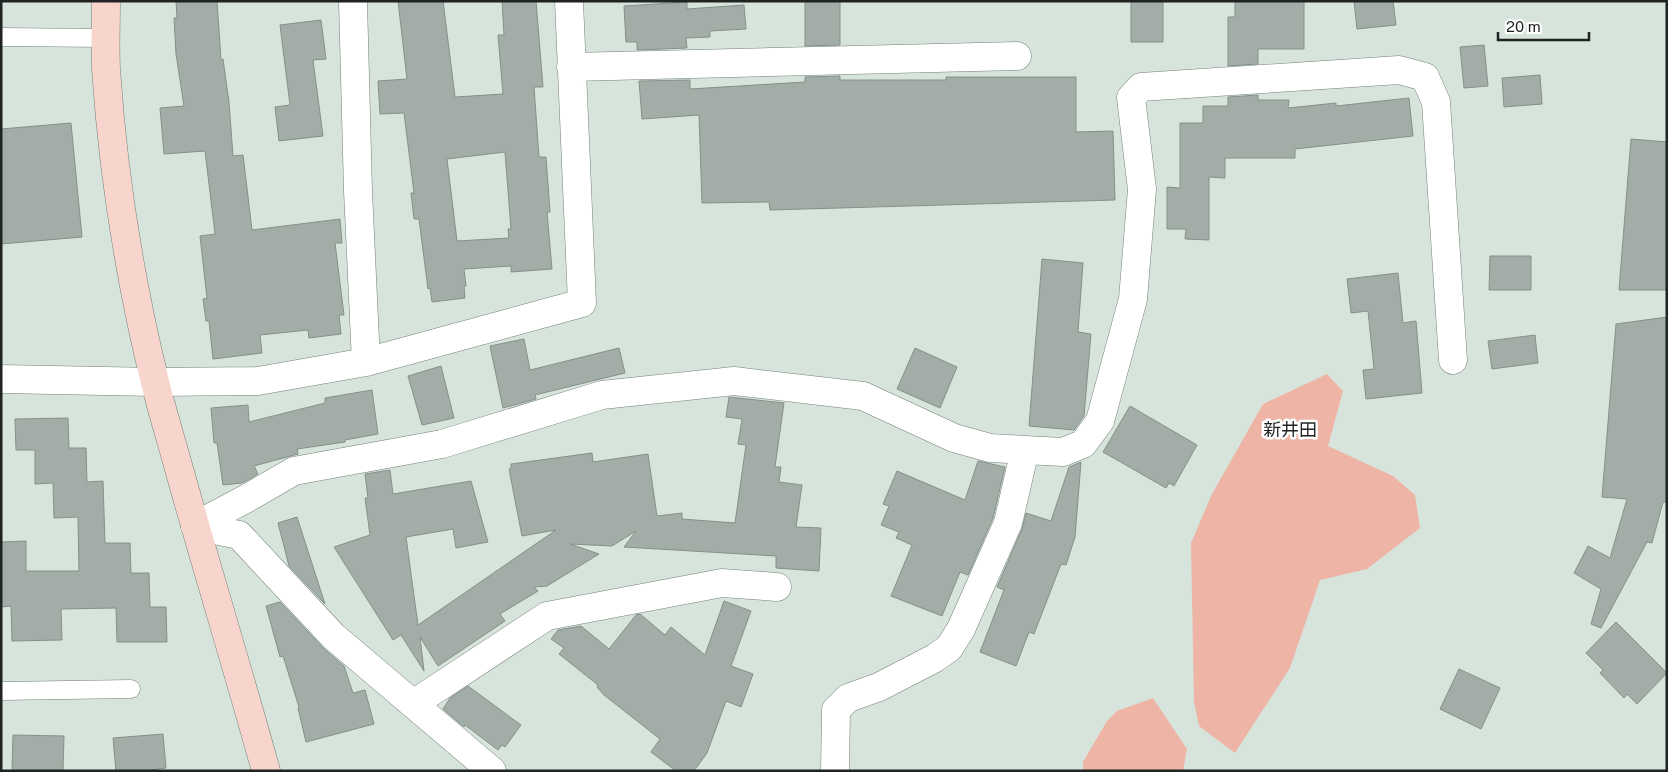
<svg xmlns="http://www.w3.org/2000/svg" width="1668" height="772" font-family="'Public Sans','Noto Sans JP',sans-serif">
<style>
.green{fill:#eeb4a6}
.building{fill:#a1ada6;stroke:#849089;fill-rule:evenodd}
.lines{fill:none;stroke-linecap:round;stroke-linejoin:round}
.lane-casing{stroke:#748079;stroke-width:19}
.street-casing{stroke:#748079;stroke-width:29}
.secondary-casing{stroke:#748079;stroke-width:29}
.lane{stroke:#fff;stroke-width:18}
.street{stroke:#fff;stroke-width:28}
.secondary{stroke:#f7d5cd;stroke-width:28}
.labels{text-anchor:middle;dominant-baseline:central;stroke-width:5;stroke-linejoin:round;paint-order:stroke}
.quarter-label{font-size:18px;fill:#1f2321;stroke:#fff}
</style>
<rect width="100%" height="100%" fill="#d7e4dc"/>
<path class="green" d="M1327 374 1343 391 1328 446 1393 476 1415 495 1420 528 1367 569 1320 580 1290 668 1235 753 1199 726 1194 702 1191 543 1212 494 1263 404Z
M1153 698 1187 749 1183 771H1083V762L1107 721 1117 711Z"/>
<path class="building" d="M176 1H217L221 60 223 59 229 102 233 156 243 155 252 230 340 219 342 243H335L344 315H339L341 334 309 338 308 330 260 335 262 353 213 359 209 321H206L203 299 207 298 200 236 215 234 205 151 164 154 160 108 184 106 176 54 174 18H177Z
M398 1H443L455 97 503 94 498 35H504L502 1H536L543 87H534L539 157H546L550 212H547L552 269 511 272V266L464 269 466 286H464L465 298 432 302 430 288 428 289 419 219H414L411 193H414L404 113 380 114 378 81 407 79ZM505 152 511 229H508L509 238 457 241 447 159Z
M805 1H840V45L805 46Z
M1131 1H1163V42H1131Z
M1235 1H1304V49H1258V64L1228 66V17H1235Z
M1354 1H1393L1396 25 1357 29Z
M687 2V9L744 5 746 29 710 31V37L686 38 687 48 637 50V42H626L624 6Z
M321 20 326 59 313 60 323 136 279 141 275 107 290 105 280 25Z
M1484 45 1488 86 1464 88 1460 47Z
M1540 75 1542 104 1504 107 1502 78Z
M840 76V80H946V77H1076V132L1113 131 1115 200 770 210 769 202 702 203 699 115 642 119 639 81 690 80V89L805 82V77Z
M1258 95V100H1289L1288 108 1336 103V106L1409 98 1413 136 1295 149V158H1225V178L1209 177V240L1185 239 1186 229H1167V187L1180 188V123H1203V106H1228V97Z
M71 123 82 237 1 244V129Z
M1631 139 1667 142V290H1619Z
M1490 256H1531V290H1489Z
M1042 259 1083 263 1078 332 1091 334 1084 416 1074 430 1029 426Z
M1398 273 1403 323 1416 321 1422 393 1366 399 1363 370 1374 369 1368 311 1351 313 1347 279Z
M1667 317V502H1663L1652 543 1647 542 1601 628 1591 624 1601 589 1574 573 1588 546 1610 558 1627 499 1602 497 1616 324Z
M1535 335 1538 363 1492 369 1488 341Z
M524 339 530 370 619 348 625 373 535 395 536 399 503 408 490 346Z
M915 348 957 367 940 408 897 389Z
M441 366 454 418 422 425 408 376Z
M372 390 378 434 345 440V442L297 449 298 454 254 466 258 474 242 483 223 485 217 443H214L211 408 248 405 249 422 325 403V398Z
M729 397 784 403 775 467H781L779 482 802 485 796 527 821 528 819 571 776 568V556L624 547 636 531 612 546 570 544 599 554 547 586 534 587 538 591 500 614 505 621 438 666 420 637 424 671 401 635 393 640 334 547 370 535 365 498H368L365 474 390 470 393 494 471 481 488 542 456 548 453 529 406 537 418 625 556 530 522 536 509 469H511V464L592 453 593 462 648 454 657 516 682 513V519L735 523 746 445 738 444 742 419 726 417Z
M1130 406 1197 445 1174 486 1169 483 1166 488 1103 452Z
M68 418 69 448H86L87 482 103 481 105 543H130L131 573H149L150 607H166L167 642H117L116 608 61 609 62 640 12 641 11 606 1 607V542L26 541V571H79L78 517 54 518 53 483 35 484V450H16L15 419Z
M978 461 1005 467 993 518 968 575 960 572 942 616 891 596 912 545 896 538 899 532 881 525 889 506 883 504 897 471 965 500Z
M1081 462 1075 537 1066 565 1061 564 1034 634 1029 632 1016 666 980 652 1004 590 997 587 1022 529 1026 513 1051 521 1069 467Z
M297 517 325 604 289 566 278 523Z
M724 601 751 611 731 666 753 674 741 707 726 701 707 753 694 771H676L651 752 660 739 604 695 597 687 598 685 559 654 564 648 551 639 558 630 581 626 609 649 636 615 640 614 665 635 671 627 705 655Z
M280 602 322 647 344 666 353 693 365 690 374 724 306 742 298 708 299 707 283 656 280 657 266 606Z
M1616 622 1667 673 1637 704 1627 694 1624 698 1600 673 1603 670 1586 653Z
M1459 669 1500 688 1481 729 1440 709Z
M468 686 521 725 505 747 502 745 498 750 465 725 464 727 443 709 450 698Z
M163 734 166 768 142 771H116L113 738Z
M13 735 64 736 63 771H12Z"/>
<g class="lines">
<defs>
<path id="lane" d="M1 37 106 38
M1 691 131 689"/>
<path id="street" d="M353 1 358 191 366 362
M571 67 1017 56
M1 379 155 382 258 381 366 362 582 303 569 1
M413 704 547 616 722 583 777 587
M492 771 333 636 239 535 195 526 251 496 294 471 442 444 602 395 734 381 863 396 954 438 990 448 1063 452 1083 444 1100 421 1133 299 1142 189 1131 98 1141 87 1399 70 1425 77 1436 102 1453 360
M835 771 836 710 848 698 879 687 935 658 949 648 961 629 1008 523 1025 450"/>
<path id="secondary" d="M106 1C106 24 105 46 106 69 113 174 130 280 155 382 161 407 169 433 176 458 205 563 237 666 266 771"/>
</defs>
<use href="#lane" class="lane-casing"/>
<use href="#street" class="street-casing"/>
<use href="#secondary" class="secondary-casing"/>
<use href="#lane" class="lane"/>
<use href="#street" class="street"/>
<use href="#secondary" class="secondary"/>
</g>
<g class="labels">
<g class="quarter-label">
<text x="1290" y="429">新井田</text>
</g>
</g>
<rect width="1668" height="772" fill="none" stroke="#1f2321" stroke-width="5"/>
<path d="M1498 32v8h91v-8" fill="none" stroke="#1f2321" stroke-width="2.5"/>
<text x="1506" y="32" font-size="15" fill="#1f2321" stroke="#ffffff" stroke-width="4" paint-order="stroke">20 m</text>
</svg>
